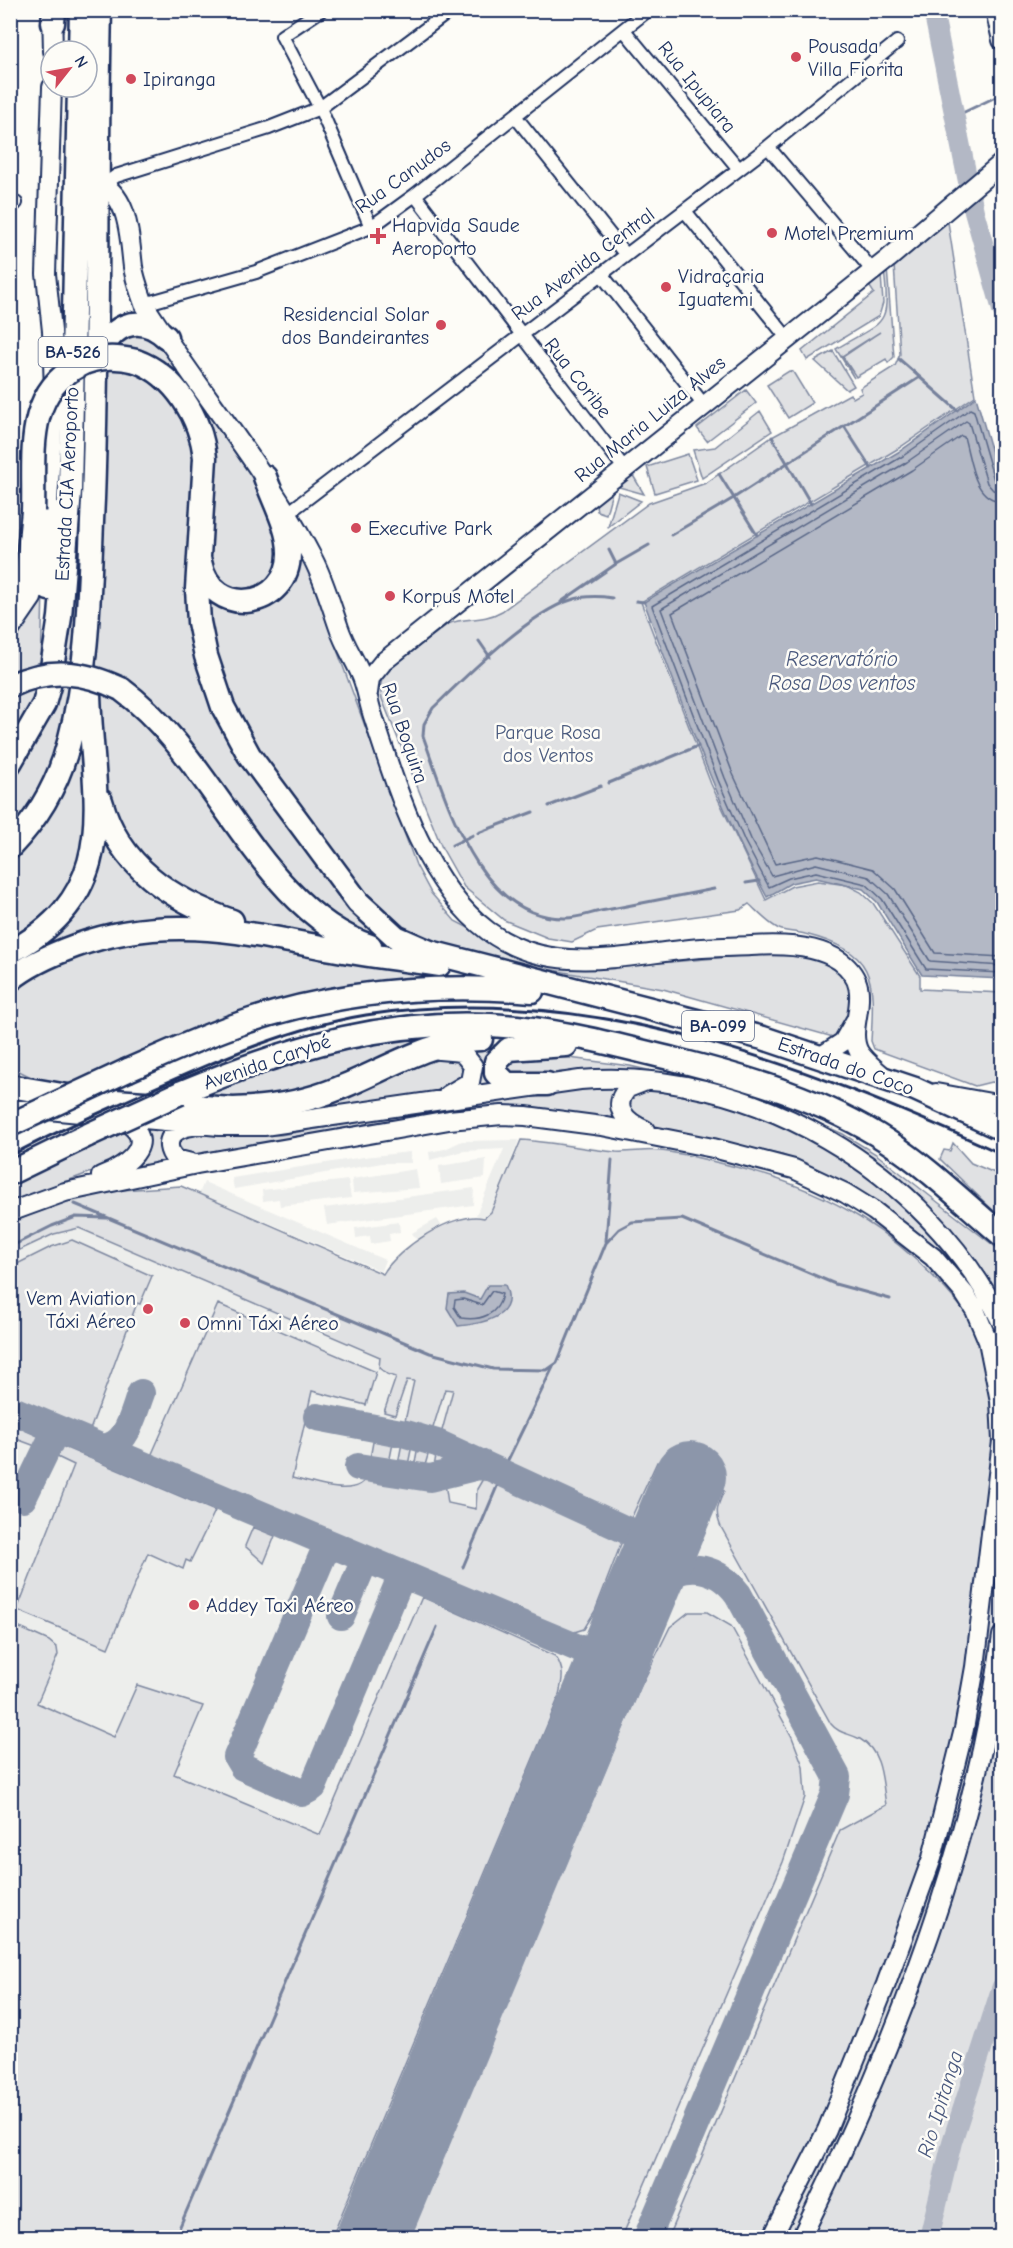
<svg xmlns="http://www.w3.org/2000/svg" width="1013" height="2248" font-family="'Comic Neue',sans-serif">
<style>
.built{fill:#edeeec}
.green{fill:#e0e1e3;stroke:#7e88a0;stroke-width:1.5}
.water{fill:#b3b8c5;stroke:#76819c;stroke-width:1.5}
.lines{fill:none;stroke-linecap:round;stroke-linejoin:round}
.shore{stroke:#586687;stroke-width:1.5}
.stream{stroke:#76819c;stroke-width:3}
.river{stroke:#b3b8c5;stroke-width:20}
.taxiway{stroke:#8c96aa;stroke-width:28}
.runway{stroke:#8c96aa;stroke-width:72}
.street-casing{stroke:#1b2f5e;stroke-width:16}
.secondary-casing{stroke:#1b2f5e;stroke-width:22}
.highway-casing{stroke:#1b2f5e;stroke-width:27}
.street{stroke:#fdfcf7;stroke-width:12}
.secondary{stroke:#fdfcf7;stroke-width:18}
.highway{stroke:#fdfcf7;stroke-width:22}
.rail{stroke:#1b2f5e;stroke-width:3}
.highway-bridge-casing{stroke:#1b2f5e;stroke-width:27;stroke-linecap:butt}
.highway-bridge{stroke:#fdfcf7;stroke-width:22}
.poi-dot{fill:#d1495b;stroke:#fdfcf7;stroke-width:2}
.labels{text-anchor:middle;dominant-baseline:central;stroke-width:5;stroke-linejoin:round;paint-order:stroke}
.shield{fill:#fdfcf7;stroke:#5f6c8c;stroke-width:1.5}
.shield-label{font-size:18px;font-weight:bold;fill:#1b2f5e}
.poi-label{font-size:20px;fill:#1b2f5e;stroke:#fdfcf7;text-anchor:start}
.street-label{font-size:20px;fill:#1b2f5e;stroke:#fdfcf7}
.park-label{font-size:20px;fill:#4c5c7f;stroke:#fdfcf7}
.water-label{font-size:21px;font-style:italic;fill:#49587d;stroke:#fdfcf7}
</style>
<rect width="100%" height="100%" fill="#fdfcf7"/>
<filter id="ink" filterUnits="userSpaceOnUse"><feTurbulence type="fractalNoise" baseFrequency=".0167" numOctaves="2"/><feDisplacementMap in="SourceGraphic" scale="12" xChannelSelector="R" yChannelSelector="G"/><feConvolveMatrix kernelMatrix="1 2 1 2 8 2 1 2 1" color-interpolation-filters="sRGB"/></filter>
<g filter="url(#ink)">
<path class="built" d="M519 1140 491 1211 483 1217 476 1215 504 1149 464 1151 430 1160 429 1152 445 1149 462 1141Z
M521 1140 559 1142 620 1152 658 1150 787 1181 824 1196 857 1215 928 1268 947 1289 1002 1430V2237H11L10 1224 110 1191 181 1186 199 1194 204 1182 385 1260 381 1271 220 1202 383 1274 388 1264 415 1242 450 1222 475 1216 484 1218 491 1212Z
M410 1152 411 1163H382L234 1189 232 1178 364 1157Z
M486 1159 485 1178 441 1184 439 1166Z
M416 1169 419 1188 353 1193 352 1179Z
M348 1180 351 1198 280 1206 279 1199 263 1201 262 1190Z
M474 1188 473 1205 327 1225 324 1208Z
M437 1219 441 1225 416 1239 412 1233Z
M399 1222 400 1232 389 1234 390 1241 371 1244 370 1236 356 1238 355 1228Z"/>
<path class="green" d="M948 222 975 396 899 448 641 602 711 784 766 900 792 886 818 881 847 885 861 892 873 903 920 976V989L1002 993V1083L991 1082 975 1086 874 1049 871 1041C875 976 875 952 805 934 798 932 789 932 782 930 771 927 758 912 749 904L740 910 597 930 572 942 548 938 504 920 464 887 442 848 382 699 380 688 382 679 391 668 448 624C467 616 481 623 502 611L649 503 706 483 772 437 850 394 853 398 862 393 860 388 895 366 900 354 894 265Z
M887 268 894 357 888 363 886 359 856 377 843 357 880 332 842 356 854 378 836 349C883 320 891 329 884 270Z
M881 275 883 303 879 316 807 360 802 351 874 293 868 284Z
M152 332 256 476 274 511 280 566 264 589 238 594 210 571 199 414 106 346 110 340Z
M833 351 854 386 847 390 815 361Z
M104 364 152 375 194 431 208 681 392 943 389 947 334 922 96 670Z
M789 371 793 372 812 403 788 418 767 385Z
M746 390 756 403 707 441 697 428Z
M760 411 772 431 702 478 693 450 715 447Z
M688 454 697 480 655 493 647 467Z
M631 472 644 494 619 487 621 479Z
M614 485 606 514 597 511 595 500Z
M618 492 641 501 608 527 618 493Z
M297 541 416 865 431 893 455 921 520 955 571 967 636 965 774 953 819 959 834 965 853 987V1002L845 1029 839 1036 833 1037 663 989 482 958 415 940 372 909 249 742 210 646 207 588 256 604Z
M81 573 73 665H60L76 574Z
M43 588 41 671 11 681V643L32 614Z
M57 680 71 681 60 744 43 785 11 833V779L25 759Z
M39 683 35 700 11 750V694Z
M95 688 127 701 341 941 254 924 214 910 151 874 105 800Z
M82 724 91 812 78 881 11 948V860L27 843Z
M101 824 201 917 11 973V958L44 937Z
M167 932 429 973V978L68 1086 31 1077 11 1067V987L63 956Z
M433 1036C373 1063 314 1095 247 1100 229 1101 210 1099 192 1098L251 1072 343 1046Z
M467 1045H500L496 1087 475 1090C483 1072 483 1058 467 1045Z
M554 1056 630 1066 661 1073 600 1069 515 1076 507 1074 506 1063 508 1060Z
M437 1058H455L465 1064 464 1077 436 1091 303 1114 212 1115Z
M618 1085 619 1122 439 1114 195 1154 184 1152 178 1145 180 1137 192 1133 280 1135 560 1089Z
M636 1090 680 1091 787 1125 870 1174 925 1224 1002 1323V1678L986 1674 982 1689 984 1708 995 1712 1002 1707V2237H668L840 1830 886 1805C882 1782 883 1752 860 1739 849 1733 839 1734 831 1724L721 1527C714 1511 718 1505 724 1491L657 1462 628 1525 496 1465 459 1444 440 1438 453 1390 445 1389 432 1431 405 1421 414 1381 407 1380 395 1415 384 1412 396 1377 387 1374 379 1368 380 1357 79 1228 54 1234 11 1254 10 1224 51 1205 92 1192 181 1186 383 1274C397 1249 454 1210 484 1218L491 1212 521 1140C553 1142 584 1149 616 1152 631 1153 646 1149 661 1151 682 1153 703 1159 724 1164 828 1188 903 1233 969 1317L970 1288 959 1273 943 1256 872 1199 810 1166 782 1155 647 1125 632 1116 627 1102Z
M764 1099 843 1134 876 1154 1002 1252V1304L950 1233 763 1102Z
M145 1128 164 1130 160 1144 167 1163 135 1168Z
M121 1129 132 1140 128 1152 115 1163 11 1202V1182Z
M953 1143 971 1163 1002 1176V1219L940 1159 944 1150 950 1151Z
M72 1240 152 1276 140 1304 137 1303 90 1430 11 1397V1267L51 1247Z
M218 1304 376 1372 366 1405 312 1391 292 1478C312 1482 360 1501 368 1474L427 1486 445 1483 448 1503 476 1509 477 1489 484 1477 489 1476 624 1536 595 1611 584 1629 571 1633 556 1627 151 1456Z
M11 1424 38 1436 41 1440 38 1447 11 1437Z
M375 1431 394 1438 388 1468 369 1464Z
M402 1443 412 1445 407 1470 397 1469Z
M59 1445 215 1511 190 1562 186 1560 183 1569 148 1553 108 1648 17 1610 74 1465 53 1455V1449Z
M418 1446 426 1449 428 1455 423 1472 413 1473Z
M436 1455 458 1459 463 1462 433 1474Z
M253 1527 275 1536 264 1563 245 1546Z
M422 1597 555 1656C566 1670 562 1682 558 1699L332 2237H11V1624L49 1641 57 1648 58 1655 37 1703 114 1737 137 1685 203 1706 174 1774 320 1835Z
M689 1612H707L731 1626 792 1737 803 1766 805 1797 783 1862 622 2237H409L640 1688 670 1627Z"/>
<path class="water" d="M976 397 1002 487V979L922 975 877 902 863 889 816 878 791 883 767 897C716 803 682 702 644 602L900 451Z
M488 1285H505C520 1318 480 1324 458 1326L447 1308 449 1294 464 1293 480 1299Z"/>
<g class="lines">
<path class="shore" d="M1002 484 994 480 974 411 970 409 903 456 652 606 718 780 745 842 769 887 789 878 816 872 866 884 882 899 926 969 1002 973
M1002 492 993 490 987 483 969 423 966 421 907 462 661 609 725 778 751 839 772 876 816 864 869 877 888 894 930 961 1002 966
M1002 501C973 500 971 460 964 437L961 436 912 470 672 613 733 774 775 864 818 855 873 869 895 889 935 953 1002 957
M492 1291 502 1294C499 1315 480 1321 461 1318L454 1307 455 1300 463 1299 482 1305Z"/>
<path class="stream" d="M956 116 1002 94
M899 359 957 410
M844 426 871 468
M772 437 811 504
M719 474 757 535
M671 535 732 499 920 377
M609 550 616 564
M612 598C599 596 584 596 571 600 530 612 464 678 433 708L424 724 423 736C447 801 478 920 566 918 579 918 593 912 606 910 642 903 678 896 714 889
M636 601 644 602
M561 602 616 564 649 545
M479 641 490 657
M609 783 698 746
M549 806 601 786
M478 833 533 812
M452 845 473 835
M746 883 759 881
M75 1204 430 1353 493 1369 547 1370 557 1363 606 1243 619 1229 632 1222 682 1219 835 1284 890 1299
M606 1241 612 1160
M10 1247 52 1226 76 1217 107 1218
M504 1468 553 1367
M463 1567 498 1484
M175 2238 437 1627"/>
<path class="river" d="M933 10 974 211 1002 310
M929 2238 952 2142 1002 1986"/>
<path class="taxiway" d="M10 1409 578 1648C598 1656 613 1651 626 1633
M317 1417 406 1434 437 1443 639 1536 657 1546 658 1555
M98 1447C127 1452 133 1413 141 1393
M358 1467 430 1478 479 1466 487 1467
M23 1498 53 1436 59 1432 67 1433
M335 1547 324 1552 237 1757 243 1767 302 1793 313 1787 399 1582 410 1578
M638 1605C662 1566 707 1553 738 1594L837 1777 835 1794 647 2238
M341 1616 361 1569 365 1563 372 1562
M578 1648C595 1658 607 1668 602 1690"/>
<path class="runway" d="M372 2238 690 1477"/>
<defs>
<path id="street" d="M321 10 282 36 320 108 371 227
M624 30 739 169
M515 116 626 255
M768 147 873 271
M105 184 116 176 269 128 320 108 451 10
M415 195 624 468
M10 207 16 203
M685 211 788 339
M602 275 703 404
M144 304 256 272 371 227 415 195 648 10
M288 513 768 147 897 42"/>
<path id="secondary" d="M52 10 53 51
M995 10 1002 40
M96 181C130 195 129 236 133 267 135 280 140 292 144 304 198 390 266 468 313 559 324 580 331 605 339 628 345 646 355 660 362 677 367 690 369 705 374 719 397 790 426 885 488 931 550 976 621 956 690 949 710 947 731 947 751 946 779 944 816 944 840 961 879 990 844 1024 859 1052 865 1062 877 1070 885 1078
M47 523 54 392 52 331 46 274 52 87
M10 630 32 598 43 556
M368 693 370 678 383 662 888 259 1002 163
M439 1050 462 1052 473 1066 470 1082 448 1095
M821 1056 843 1042 855 1021
M936 1093 1002 1105
M10 1110H48L219 1126H264L580 1080C749 1066 928 1170 1002 1323
M192 1126C173 1128 161 1142 175 1159L195 1164
M645 1130C626 1122 610 1107 628 1088L646 1081
M101 1176C130 1166 163 1137 117 1118
M10 1212 65 1192 197 1164 449 1120 502 1115 526 1116 602 1126 713 1148 794 1169 845 1193 874 1211 933 1257 964 1293 975 1310 988 1341 1000 1401 1002 1441 975 1667 964 1729 932 1858 886 1984 827 2130 772 2238
M801 2238C892 2054 976 1840 1002 1636"/>
<path id="highway" d="M53 23 54 10
M80 51 81 10
M136 361C175 375 201 418 205 458L197 589 199 622 206 656 223 707 249 755 358 902 396 937 430 952 763 1038 915 1089 1002 1129
M98 362C107 327 137 310 166 337
M200 562C212 621 290 609 289 552 289 528 273 500 265 477
M49 589V510
M10 608 27 570 33 511
M121 689C215 757 260 909 370 946
M10 763 44 704 49 686 60 617 70 491 79 87
M101 801C119 866 171 900 232 921
M10 847C39 817 59 782 69 742 90 663 89 580 93 499 99 336 96 173 100 10
M10 952C125 892 92 798 89 693
M10 980C28 965 53 954 75 946 163 914 238 931 326 948 363 955 401 959 439 965
M128 1070C165 1054 203 1036 242 1023 336 991 433 983 532 991
M547 1084H507L496 1073V1062L509 1049 566 1045
M10 1086 85 1099 233 1109C268 1108 303 1103 337 1089 384 1071 429 1040 481 1039
M180 1093C291 1046 394 1015 517 1027 572 1033 624 1047 677 1060 749 1078 824 1100 887 1141 929 1168 965 1204 1002 1235
M10 1173 88 1135"/>
</defs>
<use href="#street" class="street-casing"/>
<use href="#secondary" class="secondary-casing"/>
<use href="#highway" class="highway-casing"/>
<use href="#street" class="street"/>
<use href="#secondary" class="secondary"/>
<use href="#highway" class="highway"/>
<path class="rail" d="M10 1156C52 1133 95 1115 139 1095 211 1063 287 1028 366 1015 587 980 804 1064 1002 1154"/>
<defs>
<path id="highway-bridge" d="M33 511C35 458 23 395 78 366 96 356 116 356 136 361
M10 686C49 667 83 671 121 689
M10 1125 128 1070
M88 1135 180 1093"/>
</defs>
<use href="#highway-bridge" class="highway-bridge-casing"/>
<use href="#highway-bridge" class="highway-bridge"/>
</g>
</g>
<g class="poi-dot">
<circle cx="796" cy="57" r="6"/>
<circle cx="131" cy="79" r="6"/>
<circle cx="772" cy="233" r="6"/>
<path d="M375 227h6v6h6v6h-6v6h-6v-6h-6v-6h6z"/>
<circle cx="666" cy="287" r="6"/>
<circle cx="441" cy="325" r="6"/>
<circle cx="356" cy="528" r="6"/>
<circle cx="390" cy="596" r="6"/>
<circle cx="148" cy="1309" r="6"/>
<circle cx="185" cy="1323" r="6"/>
<circle cx="194" cy="1605" r="6"/>
</g>
<g class="labels">
<g class="shield">
<rect x="38.5" y="337" width="69" height="30" rx="4.5"/>
<rect x="682" y="1011" width="72" height="30" rx="4.5"/>
</g>
<g class="shield-label">
<text x="73" y="352">BA-526</text>
<text x="718" y="1026">BA-099</text>
</g>
<g class="poi-label">
<text x="808" y="46">Pousada<tspan x="808" dy="23">Villa Fiorita</tspan></text>
<text x="143" y="79">Ipiranga</text>
<text x="392" y="225">Hapvida Saude<tspan x="392" dy="23">Aeroporto</tspan></text>
<text x="784" y="233">Motel Premium</text>
<text x="678" y="276">Vidraçaria<tspan x="678" dy="23">Iguatemi</tspan></text>
<text x="429" y="314" text-anchor="end">Residencial Solar<tspan x="429" dy="23">dos Bandeirantes</tspan></text>
<text x="368" y="528">Executive Park</text>
<text x="402" y="596">Korpus Motel</text>
<text x="136" y="1298" text-anchor="end">Vem Aviation<tspan x="136" dy="23">Táxi Aéreo</tspan></text>
<text x="197" y="1323">Omni Táxi Aéreo</text>
<text x="206" y="1605">Addey Taxi Aéreo</text>
</g>
<g class="street-label">
<text transform="translate(697 87) rotate(51)">Rua Ipupiara</text>
<text transform="translate(403 176) rotate(-36)">Rua Canudos</text>
<text transform="translate(583 264) rotate(-37)">Rua Avenida Central</text>
<text transform="translate(578 378) rotate(52)">Rua Coribe</text>
<text transform="translate(650 419) rotate(-39)">Rua Maria Luiza Alves</text>
<text transform="translate(67 484) rotate(-87)">Estrada CIA Aeroporto</text>
<text transform="translate(405 733) rotate(71)">Rua Boquira</text>
<text transform="translate(267 1062) rotate(-19)">Avenida Carybé</text>
<text transform="translate(846 1066) rotate(19)">Estrada do Coco</text>
</g>
<g class="park-label">
<text x="548" y="732">Parque Rosa<tspan x="548" dy="23">dos Ventos</tspan></text>
</g>
<g class="water-label">
<text x="842" y="659">Reservatório<tspan x="842" dy="24">Rosa Dos ventos</tspan></text>
<text transform="translate(940 2104) rotate(-73)">Rio Ipitanga</text>
</g>
</g>
<rect width="1013" height="2248" fill="none" stroke="#fdfcf7" stroke-width="36"/>
<rect x="18" y="18" width="977" height="2212" fill="none" stroke="#1b2f5e" stroke-width="2" filter="url(#ink)"/>
<g transform="translate(69 69) rotate(59)"><circle r="28" fill="#fdfcf7" stroke="#a3aaba" stroke-width="1.5"/>
<path d="M0-4.5L10 22L0 15L-10 22Z" fill="#d1495b"/>
<text y="-9" font-size="16" font-weight="bold" text-anchor="middle" fill="#1b2f5e">N</text>
</g>
</svg>
